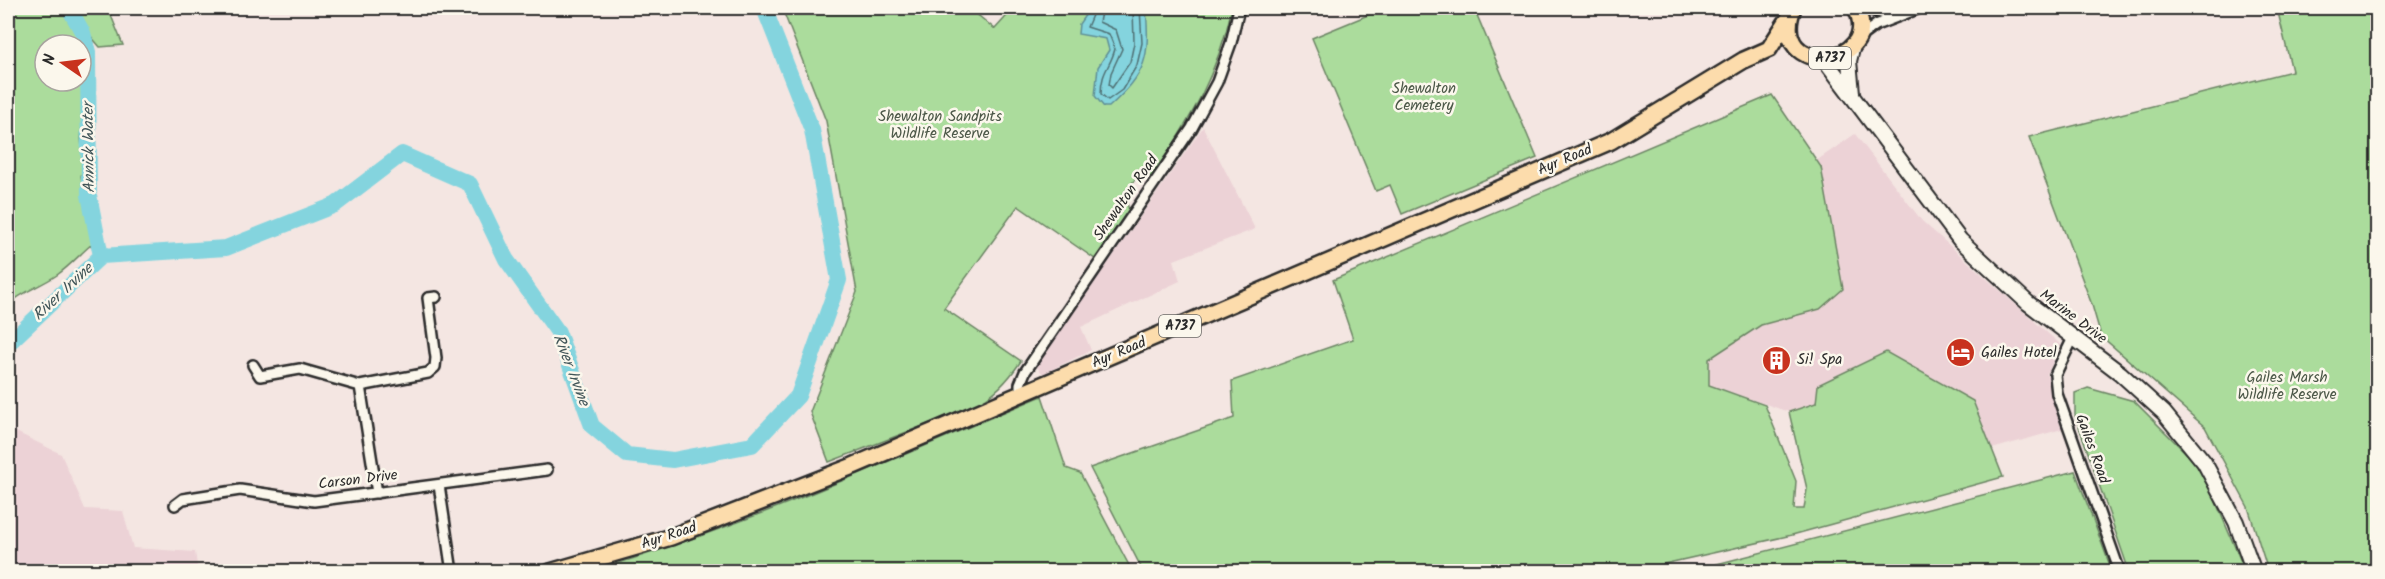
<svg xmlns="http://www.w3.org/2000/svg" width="2385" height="579" font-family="Kalam,sans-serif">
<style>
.built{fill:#ecd2d6}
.green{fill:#abdc9c;stroke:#6b8464;stroke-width:1.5;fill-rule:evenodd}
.water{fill:#84d4de;stroke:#609096;stroke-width:1.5}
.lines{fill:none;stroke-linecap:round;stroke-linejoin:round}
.shore{stroke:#4f6f73;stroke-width:1.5}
.river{stroke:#84d4de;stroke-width:16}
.street-casing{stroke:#2b2b2b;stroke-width:14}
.secondary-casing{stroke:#2b2b2b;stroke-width:18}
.primary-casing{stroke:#2b2b2b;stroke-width:20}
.street{stroke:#fbf7ec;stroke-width:9}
.secondary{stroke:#fbf7ec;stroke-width:14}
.primary{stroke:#fcdcac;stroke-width:15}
.labels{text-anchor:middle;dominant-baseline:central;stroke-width:5;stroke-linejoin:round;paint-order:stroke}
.shield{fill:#fbf7ec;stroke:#696865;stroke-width:1.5}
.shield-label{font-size:14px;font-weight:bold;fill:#2b2b2b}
.park-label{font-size:15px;fill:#4b5747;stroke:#fbf7ec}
.street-label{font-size:15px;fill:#2b2b2b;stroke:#fbf7ec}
.poi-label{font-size:15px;fill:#2b2b2b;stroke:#fbf7ec;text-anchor:start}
.water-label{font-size:16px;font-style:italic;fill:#415558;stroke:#fbf7ec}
</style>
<rect width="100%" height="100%" fill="#f4e6e2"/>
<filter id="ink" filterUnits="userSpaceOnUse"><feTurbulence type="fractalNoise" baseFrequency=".0167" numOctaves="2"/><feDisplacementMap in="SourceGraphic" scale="12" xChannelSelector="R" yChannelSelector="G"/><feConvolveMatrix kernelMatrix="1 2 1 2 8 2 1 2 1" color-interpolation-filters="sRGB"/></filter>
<g filter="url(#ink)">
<path class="built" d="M1203 127 1255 229 1174 260 1180 281 1081 327 1091 350 1043 374 1036 366Z
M1855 134 1922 221 2061 345 2047 374 2062 429 1992 449 1973 401 1816 403 1789 412 1709 385V359L1761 325 1819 309 1842 289 1821 168 1816 161Z
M8 428 61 454 85 509 123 511 133 548 195 552 198 571H8Z"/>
<path class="green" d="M8 8H61L82 44 86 81 81 139 84 165 81 176 92 239V244C80 254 70 266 57 275 41 286 21 292 8 305ZM45 45H81V81H45Z
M67 8H108L123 45 100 47Z
M782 8H969L995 29 1014 8H1232C1217 77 1190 119 1152 178L1142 171 1124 193 1129 210 1095 259 1018 206 944 308 1021 361C1007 382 994 395 972 407L829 462 810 412 857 292 826 121Z
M1385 8H1474L1537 158 1402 214 1390 185 1376 191 1312 38Z
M2277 8H2377V571H2268L2248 507 2205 427 2101 336 2092 305 2029 137 2292 71Z
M1772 95 1821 167 1843 289 1820 309 1761 325 1709 359V385L1765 405 1796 481 1794 509H1804L1807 489 1789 412 1816 403 1818 385 1886 352 1973 401 2003 477 1792 535 1633 571H1143L1090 468 1234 418 1232 381 1353 339 1333 280Z
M2088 388 2134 401 2202 469 2245 571H2129L2075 415V393Z
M1042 396 1066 468 1080 473 1132 571H592C746 527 894 458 1042 396Z
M2075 471 2112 571H1690Z"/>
<path class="water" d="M1090 8H1146C1150 59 1147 72 1109 107H1104L1095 96 1098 67 1109 50 1106 39 1078 34 1079 24Z"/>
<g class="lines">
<path class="shore" d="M1095 8 1087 27 1109 34 1115 49C1110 68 1101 71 1101 94L1108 100 1122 90 1137 65 1142 43 1140 8
M1102 8 1099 22 1116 30 1122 49 1111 73 1109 85 1112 88 1130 62 1134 43 1133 8"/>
<path class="river" d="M69 8 83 33 88 52 89 195 101 256
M8 344 101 256 226 248 335 205 402 154 470 184 506 259 558 332 592 426 627 455 673 460 752 445 798 396 839 280 812 130 764 8"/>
<defs>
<path id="street" d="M1865 8 1894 17
M1857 39 1876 25 1920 8
M2073 338 2055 375 2057 394 2120 572
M253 365 260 376 300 369 360 386 428 373 435 367 436 358 428 298 436 297
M360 386 377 493
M1020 395V384L1025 372 1192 128 1217 82 1231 43 1239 8
M439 485 452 572
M175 505 183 499 240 490 314 501 547 470"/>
<path id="secondary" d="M1824 59 1960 240 2028 303 2120 373 2164 413 2204 462 2236 522 2254 572
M1852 93 1849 61 1853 45"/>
<path id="primary" d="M1793 8C1767 80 1885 68 1856 8
M550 572 671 537 853 466 1611 141 1744 60 1769 49 1789 18"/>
</defs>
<use href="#street" class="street-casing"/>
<use href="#secondary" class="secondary-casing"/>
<use href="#primary" class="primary-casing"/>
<use href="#street" class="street"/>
<use href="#secondary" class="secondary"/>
<use href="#primary" class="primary"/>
</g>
</g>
<defs>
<symbol id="hotel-disc" viewBox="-11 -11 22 22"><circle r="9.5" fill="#c8321e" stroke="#fbf7ec"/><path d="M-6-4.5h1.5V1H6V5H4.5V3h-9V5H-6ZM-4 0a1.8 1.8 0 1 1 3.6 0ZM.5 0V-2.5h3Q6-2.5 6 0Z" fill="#fff"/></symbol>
<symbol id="building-disc" viewBox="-11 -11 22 22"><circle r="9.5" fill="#c8321e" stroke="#fbf7ec"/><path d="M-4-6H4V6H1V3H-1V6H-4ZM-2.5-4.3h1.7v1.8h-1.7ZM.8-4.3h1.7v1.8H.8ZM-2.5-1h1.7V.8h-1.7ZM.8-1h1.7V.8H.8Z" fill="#fff"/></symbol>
</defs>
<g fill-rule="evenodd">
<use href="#hotel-disc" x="1944" y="336" width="33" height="33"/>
<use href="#building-disc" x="1760" y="344" width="33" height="33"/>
</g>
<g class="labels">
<g class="shield">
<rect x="1809" y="47" width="42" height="22" rx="4.5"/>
<rect x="1159" y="315" width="42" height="22" rx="4.5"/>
</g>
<g class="shield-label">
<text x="1830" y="58">A737</text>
<text x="1180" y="326">A737</text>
</g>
<g class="park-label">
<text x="1424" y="89">Shewalton<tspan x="1424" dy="17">Cemetery</tspan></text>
<text x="940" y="117">Shewalton Sandpits<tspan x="940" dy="17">Wildlife Reserve</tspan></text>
<text x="2287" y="378">Gailes Marsh<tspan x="2287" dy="17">Wildlife Reserve</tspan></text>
</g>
<g class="street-label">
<text transform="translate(1565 160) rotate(-23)">Ayr Road</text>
<text transform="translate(1126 198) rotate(-55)">Shewalton Road</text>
<text transform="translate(2073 317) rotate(37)">Marine Drive</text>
<text transform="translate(1119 353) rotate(-23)">Ayr Road</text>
<text transform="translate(2092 449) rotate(70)">Gailes Road</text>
<text transform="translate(358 480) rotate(-7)">Carson Drive</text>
<text transform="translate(669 536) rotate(-18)">Ayr Road</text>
</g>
<g class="poi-label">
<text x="1981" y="353">Gailes Hotel</text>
<text x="1797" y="360">Si! Spa</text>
</g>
<g class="water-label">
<text transform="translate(89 148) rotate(-91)">Annick Water</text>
<text transform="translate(63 292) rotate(-43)">River Irvine</text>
<text transform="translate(571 370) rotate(69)">River Irvine</text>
</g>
</g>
<rect width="2385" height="579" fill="none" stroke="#fbf7ec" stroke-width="30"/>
<rect x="15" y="15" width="2355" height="549" fill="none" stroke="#2b2b2b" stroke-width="2" filter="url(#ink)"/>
<g transform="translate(63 63) rotate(284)"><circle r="28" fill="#fbf7ec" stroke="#a8a59f" stroke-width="1.5"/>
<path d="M0-4.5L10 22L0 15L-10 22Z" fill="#c8321e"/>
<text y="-9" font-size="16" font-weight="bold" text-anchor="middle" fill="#2b2b2b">N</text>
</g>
</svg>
